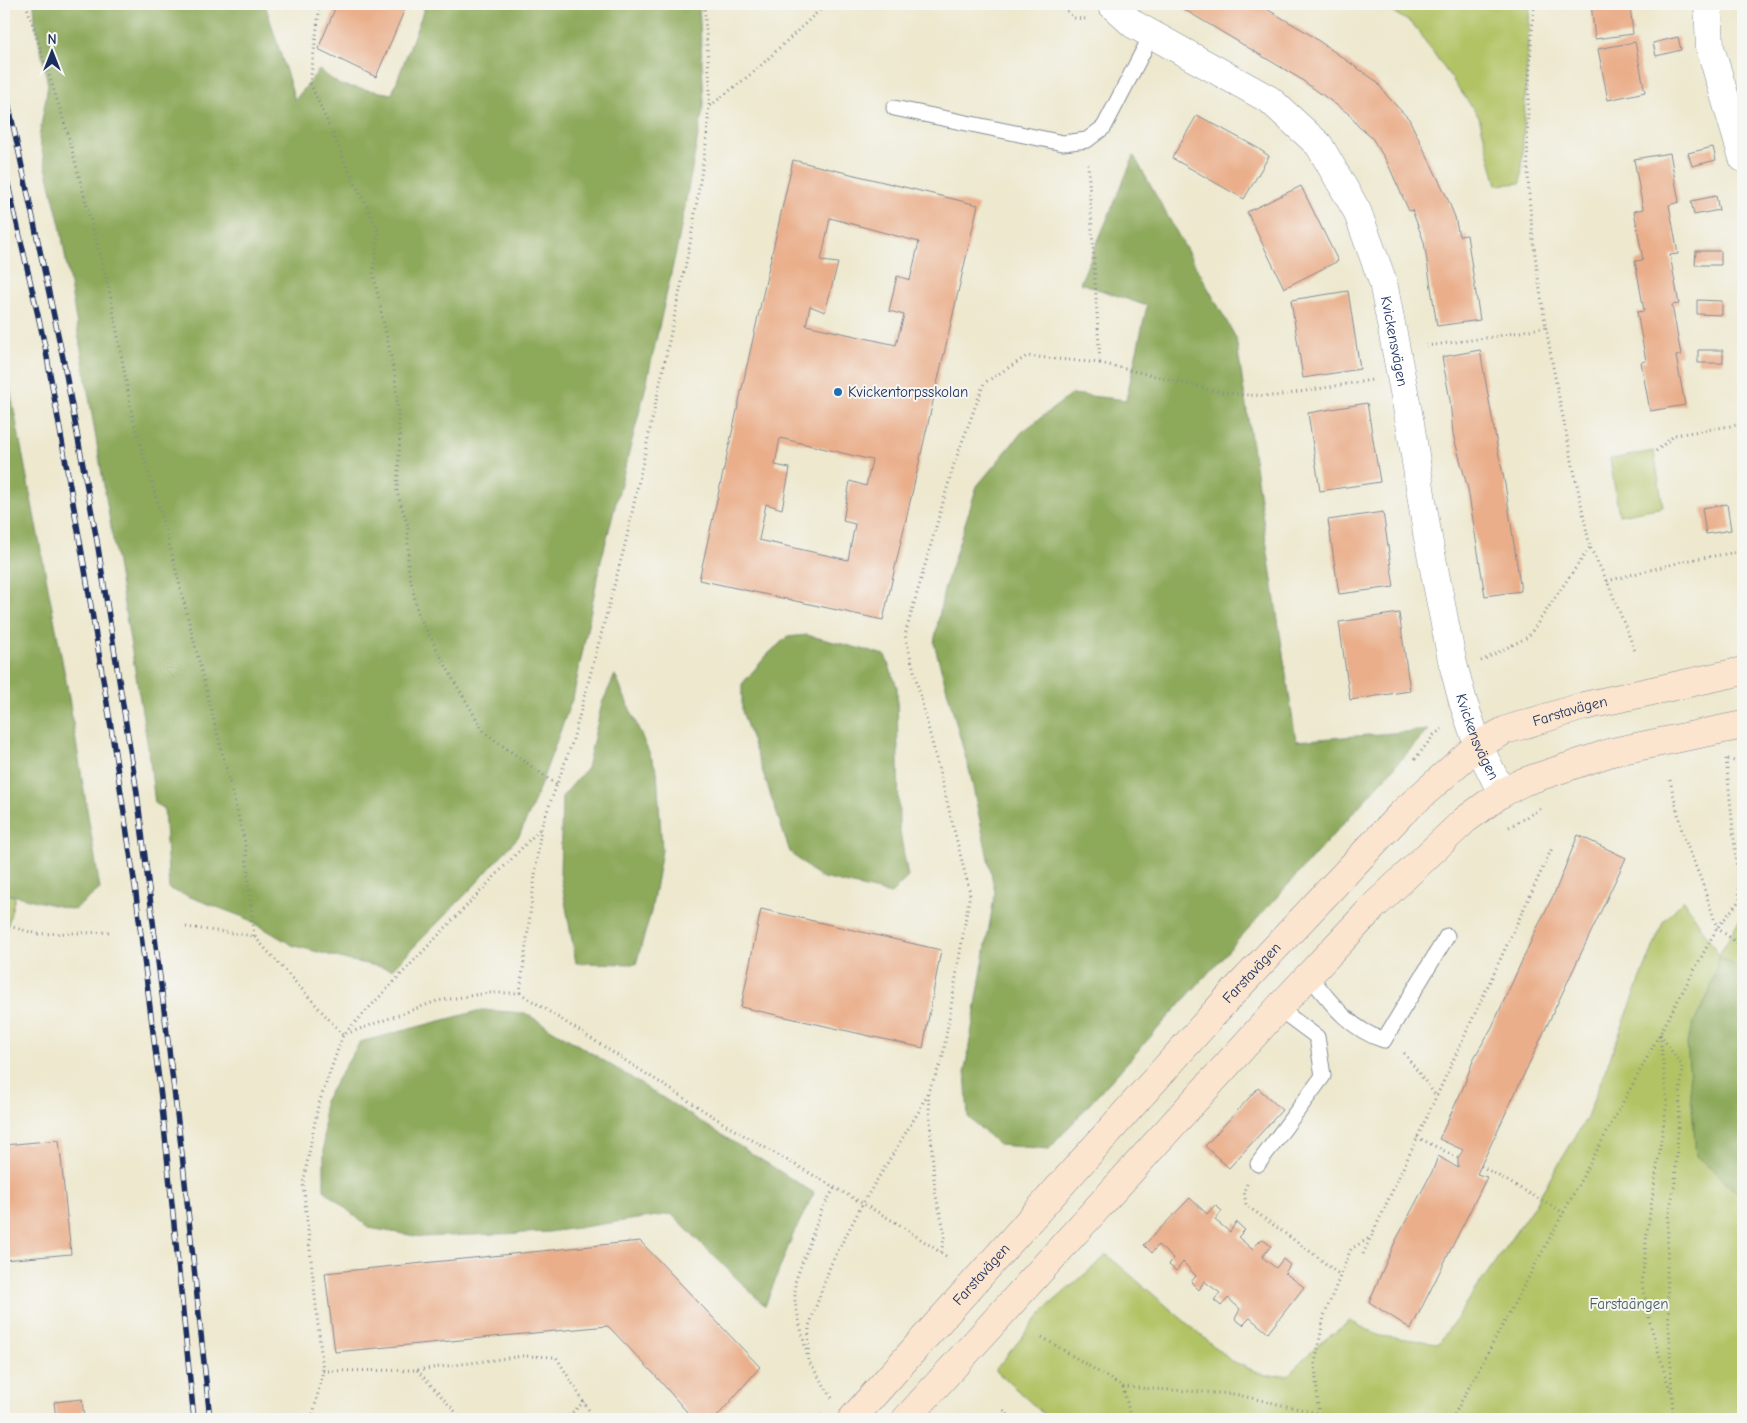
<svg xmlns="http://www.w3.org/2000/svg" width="1747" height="1423" font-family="'Comic Neue',sans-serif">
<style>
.green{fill:#b2c365;stroke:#667962}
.forest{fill:#8da95a;stroke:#546c5c}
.building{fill:#eaae8a;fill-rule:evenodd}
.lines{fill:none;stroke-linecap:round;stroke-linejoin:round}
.lane-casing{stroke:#848c96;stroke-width:17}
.street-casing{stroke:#848c96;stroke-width:29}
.secondary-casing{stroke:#848c96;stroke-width:29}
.path{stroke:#848c96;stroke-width:3;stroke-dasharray:1 4;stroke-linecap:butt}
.lane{stroke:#fff;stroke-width:15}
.street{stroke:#fff;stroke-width:28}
.secondary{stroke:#fbe5cf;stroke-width:28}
.rail-casing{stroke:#1b2f5e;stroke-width:5.5}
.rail{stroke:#f6f6f2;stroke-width:4;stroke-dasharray:11;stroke-linecap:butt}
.poi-dot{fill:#1f6fb2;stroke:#f6f6f2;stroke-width:2}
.labels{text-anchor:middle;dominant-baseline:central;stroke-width:4;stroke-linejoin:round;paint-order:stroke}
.street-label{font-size:15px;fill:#1b2f5e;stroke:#f6f6f2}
.poi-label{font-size:15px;fill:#1b2f5e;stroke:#f6f6f2;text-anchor:start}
.park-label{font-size:15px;fill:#485b60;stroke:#f6f6f2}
</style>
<rect width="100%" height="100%" fill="#f6f6f2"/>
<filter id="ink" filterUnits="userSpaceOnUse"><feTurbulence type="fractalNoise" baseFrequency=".02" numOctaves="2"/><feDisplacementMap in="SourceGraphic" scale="10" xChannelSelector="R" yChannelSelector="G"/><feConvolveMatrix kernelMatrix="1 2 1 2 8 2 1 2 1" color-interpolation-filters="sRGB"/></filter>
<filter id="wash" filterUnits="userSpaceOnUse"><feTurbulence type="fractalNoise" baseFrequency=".0096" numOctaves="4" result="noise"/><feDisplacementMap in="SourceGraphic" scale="20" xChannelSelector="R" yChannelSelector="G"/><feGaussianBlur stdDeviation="1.12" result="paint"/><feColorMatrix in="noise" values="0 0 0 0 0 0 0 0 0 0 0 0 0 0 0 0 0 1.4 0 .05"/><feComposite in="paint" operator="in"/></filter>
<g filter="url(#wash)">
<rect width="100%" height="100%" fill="#ede8ce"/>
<path class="green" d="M1379 4H1530L1521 183 1497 185 1479 117 1413 24Z
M1654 451 1663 507 1619 515 1610 459Z
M4 893 15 897 4 940Z
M1684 900 1719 955 1743 913V1419H1049L995 1370 1046 1308 1107 1255 1230 1360 1266 1376 1288 1375 1319 1344 1350 1321 1380 1336 1439 1343 1533 1207 1586 1119 1663 922Z"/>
<path class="forest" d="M34 4H265L295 100 319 70 340 85 392 94 426 4H699L704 104 679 238 644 394 600 565 574 694 533 805 519 836 471 889 392 969 351 961 292 945 246 918 169 889 164 808 155 804 149 753 60 225 39 138 48 85 35 21Z
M1134 156 1236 338 1296 741 1428 730 1049 1149 999 1145 968 1117 965 1070 995 892 970 773 934 643 944 590 977 486 1022 432 1072 394 1126 400 1147 306 1080 283Z
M4 358 67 686 100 889 74 910 4 893Z
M807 635 885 655 897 687 899 827 908 877 891 894 819 877 790 852 742 711V684L767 655 787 637Z
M615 675 657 771 662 850 651 912 636 964 576 963 560 873 562 797 587 768 602 703Z
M1719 956 1743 970V1197L1696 1156 1687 1043 1694 1022 1709 993Z
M482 1010 525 1013 598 1057 814 1193 792 1237 765 1306 671 1214 549 1232 421 1237 369 1228 324 1190V1101L360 1042Z"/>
<g id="blocks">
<path class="building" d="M337 4H407L376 77 318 49Z
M1182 4H1258L1306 32 1376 81 1389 98 1409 119 1446 195 1455 217 1459 236 1467 235 1480 320 1437 326 1424 242 1412 210 1409 211 1387 162 1372 138 1358 126 1349 114 1299 78 1180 7Z
M1591 4H1630L1633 34 1595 39Z
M1678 37 1681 50 1656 56 1653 43Z
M1635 42 1645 92 1608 100 1598 49Z
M1197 115 1256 147 1269 156 1244 199 1172 158Z
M1713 147 1716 160 1692 166 1688 153Z
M1670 153 1679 202 1669 205 1678 254 1670 255 1679 304 1672 305 1681 355 1676 356 1685 405 1650 411 1641 362 1646 361 1637 312 1644 311 1635 261 1643 260 1634 211 1643 209 1634 159Z
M793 160 978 205 883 620 699 580ZM830 218 919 242 910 280 897 276 889 311 904 315 896 345 806 325 810 306 825 312 838 263 821 261ZM780 438 872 460 866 486 850 481 843 521 855 524 848 560 759 540 766 504 782 509 790 468 775 465Z
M1301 186 1338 261 1284 288 1247 212Z
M1716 196 1719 210 1694 215 1691 201Z
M1696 251H1721V265H1695Z
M1348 291 1360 369 1303 378 1291 300Z
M1697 300 1722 301V315L1697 314Z
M1480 350 1498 451 1505 484 1521 591 1485 596 1468 489 1453 434 1450 400 1442 357Z
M1698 350H1723V363H1698Z
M1367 403 1380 482 1320 491 1308 413Z
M1727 504 1731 530 1706 534 1702 508Z
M1383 512 1394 587 1339 594 1328 520Z
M1399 613 1410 691 1350 700 1339 622Z
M1578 835 1626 858 1477 1174 1487 1177 1411 1329 1369 1302 1395 1242 1433 1170 1438 1156 1458 1168V1158L1463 1150 1439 1139 1463 1088 1474 1058 1492 1027 1536 930 1555 892Z
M761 909 941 950 923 1048 741 1007Z
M1258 1088 1282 1110 1229 1168 1205 1146Z
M59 1140 71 1254 4 1260V1145Z
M1190 1198 1207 1214 1215 1205 1222 1211 1215 1220 1230 1232 1236 1222 1245 1230 1238 1237 1252 1249 1262 1239 1271 1246 1262 1257 1276 1268 1283 1259 1290 1265 1285 1273 1304 1287 1268 1333 1250 1318 1243 1325 1235 1319 1240 1309 1228 1298 1221 1306 1214 1300 1220 1293 1204 1281 1199 1290 1191 1282 1196 1276 1183 1262 1176 1271 1169 1265 1173 1258 1158 1245 1152 1253 1144 1245Z
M640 1241 760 1367 715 1419H693L654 1374 608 1326 335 1352 325 1273Z
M82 1399 84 1419H56L54 1402Z"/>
</g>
</g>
<g filter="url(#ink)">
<use href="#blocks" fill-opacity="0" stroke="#848c96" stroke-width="1"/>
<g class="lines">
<defs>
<path id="lane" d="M894 108 1063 143 1087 140 1104 127 1152 34
M1309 975C1330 1002 1350 1030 1384 1040L1447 936
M1258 1164 1323 1076 1317 1037 1278 1008"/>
<g id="street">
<path id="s1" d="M1111 4 1133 24 1270 100 1319 145 1357 211 1383 282 1410 423 1427 533 1452 660 1463 702 1478 745 1502 793"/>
<path d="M1708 4 1710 47 1743 158"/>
</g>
<g id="secondary">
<path id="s2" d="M852 1419 1228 998 1402 813 1478 745 1506 730 1584 706 1743 671"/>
<path d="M906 1419 1284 1002 1373 907 1465 820 1502 793 1523 782 1612 752 1743 725"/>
</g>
</defs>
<use href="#lane" class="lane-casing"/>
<use href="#street" class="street-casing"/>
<use href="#secondary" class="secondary-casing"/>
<path class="path" d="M26 4 67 131 110 293 133 420 167 535 245 843 254 936
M320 4 310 83 350 173 379 232 373 272 395 376 400 438 397 492 408 526V567L418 614 454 681 485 733 557 785
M1060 4 1074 18 1086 19
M1534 4C1529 75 1524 147 1531 219 1542 330 1568 439 1590 547L1607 581 1636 653
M710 106 755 71 826 4
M1426 346 1493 337 1546 327
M1100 363 1221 392 1247 395 1275 396 1372 380
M1656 451 1675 435 1743 424
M1607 581 1685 561 1743 551
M1481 661 1528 637 1590 547
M1415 759 1434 735 1442 729
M1728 759 1743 764
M1670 780 1683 835 1702 882 1717 928 1743 947
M1509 827 1540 809
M4 925 38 934 112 932
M186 927 254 936 343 1035 437 1001 487 993H520L731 1128 895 1222 946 1256
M520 993 541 828 572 743 625 545 690 244 707 138 710 87 704 4
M1660 1034 1682 1066 1675 1183 1668 1218 1667 1278 1673 1419
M1660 1035 1667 1102 1647 1232 1642 1284 1650 1323 1670 1391
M1404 1053 1436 1096
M928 1093 935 1192 945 1234 941 1253
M1417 1137 1458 1158
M1481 1166 1564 1213
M1247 1184 1244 1191 1246 1205 1316 1256 1340 1275
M1363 1254 1553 846
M1042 1337 1123 1387 1234 1394 1343 1419
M807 1355 795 1303V1282L822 1209 835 1187
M417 1370 462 1419
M323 1371 417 1370 523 1356 556 1357 590 1412 597 1419
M1123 1387 1131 1419
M832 1398 808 1360 809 1326 831 1264 863 1203 919 1111 942 1061 970 893 905 635 954 464 984 383 1027 356 1100 363 1088 164
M1004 1410 1011 1419
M312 1419 323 1371 303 1184 318 1106 343 1035 540 829
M565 1419 584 1402
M817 1419 822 1414
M1319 1419 1315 1364 1324 1316 1351 1249 1371 1237
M1452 1419 1717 928 1740 900 1726 758"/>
<use href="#lane" class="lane"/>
<use href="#street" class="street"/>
<use href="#secondary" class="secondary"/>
<defs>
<path id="rail" d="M4 83 63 358 97 541 137 793 182 1154 210 1419
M4 167 45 346 85 570 111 727 135 886 161 1097 194 1419"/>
</defs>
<use href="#rail" class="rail-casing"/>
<use href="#rail" class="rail"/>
</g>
</g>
<circle class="poi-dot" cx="838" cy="392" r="5"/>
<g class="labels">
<g class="street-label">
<text stroke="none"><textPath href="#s1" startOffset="465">Kvickensvägen</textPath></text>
<text stroke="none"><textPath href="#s2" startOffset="1019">Farstavägen</textPath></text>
<text stroke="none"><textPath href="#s1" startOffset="870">Kvickensvägen</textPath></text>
<text stroke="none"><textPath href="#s2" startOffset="599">Farstavägen</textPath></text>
<text stroke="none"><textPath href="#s2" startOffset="194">Farstavägen</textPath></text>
</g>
<g class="poi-label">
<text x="848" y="392">Kvickentorpsskolan</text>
</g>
<g class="park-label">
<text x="1629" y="1304">Farstaängen</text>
</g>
</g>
<rect width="1747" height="1423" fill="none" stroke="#f6f6f2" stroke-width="20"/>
<g transform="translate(52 52)" stroke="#f6f6f2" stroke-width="4" paint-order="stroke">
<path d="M0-4L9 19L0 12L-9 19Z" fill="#1b2f5e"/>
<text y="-8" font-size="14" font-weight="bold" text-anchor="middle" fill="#1b2f5e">N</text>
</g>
</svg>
